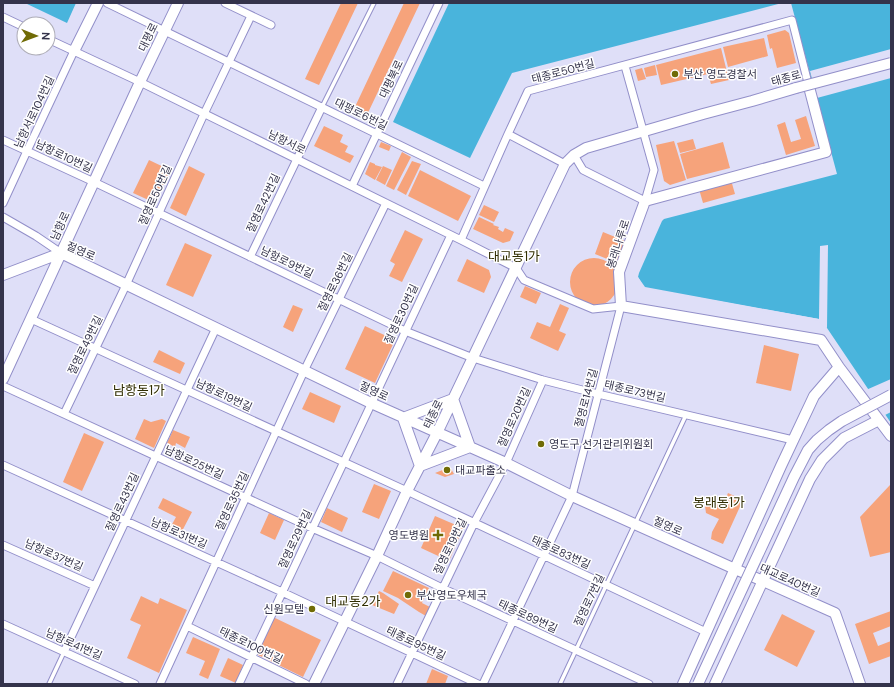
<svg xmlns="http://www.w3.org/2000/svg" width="894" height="687" font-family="'DM Sans','Noto Sans KR',sans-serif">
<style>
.water{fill:#49b4dc}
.pier{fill:#dfdff8}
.building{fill:#f6a37b}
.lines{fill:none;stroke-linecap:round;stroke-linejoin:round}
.lane-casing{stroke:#928fc9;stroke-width:5.5}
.street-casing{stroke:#928fc9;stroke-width:9}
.secondary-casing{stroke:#928fc9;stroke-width:12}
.lane{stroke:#fff;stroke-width:3.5}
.street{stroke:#fff;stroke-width:7}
.secondary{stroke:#fff;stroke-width:10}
.secondary-bridge-casing{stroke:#928fc9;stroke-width:12;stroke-linecap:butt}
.secondary-bridge{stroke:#fff;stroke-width:10}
.poi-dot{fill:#706b06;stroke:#fff;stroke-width:1.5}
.labels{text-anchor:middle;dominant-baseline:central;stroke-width:3;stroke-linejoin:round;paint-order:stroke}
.street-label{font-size:11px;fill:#34334b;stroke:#fff}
.poi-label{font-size:11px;fill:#34334b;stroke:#fff;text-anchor:start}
.quarter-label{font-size:13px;fill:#302d02;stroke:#fff}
</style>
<rect width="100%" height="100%" fill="#dfdff8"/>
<path class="water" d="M25 3H76L67 23Z
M449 3H782L512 73 470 158 393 122Z
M791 3H891V423L827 328 819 319 645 287 638 277 639 273 662 221 664 219 837 174Z"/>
<path class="pier" d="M891 49V78L817 98 810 71Z
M828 245 827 328 824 327 818 321 645 289 641 287 637 280 638 277 643 286 645 288 819 319 820 246Z
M891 379V412L883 416 866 390Z"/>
<path class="building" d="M341 3H358L319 85 305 79Z
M404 3H420L366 117 353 111Z
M785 30 789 33 796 63 777 68 772 48 770 49 767 35Z
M764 38 768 56 728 67 723 47Z
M721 48 729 80 711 84 708 74 661 85 656 65Z
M655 65 657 75 646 77 644 68Z
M642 68 646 79 638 81 635 70Z
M806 116 815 146 786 155 777 125 785 122 791 142 801 139 795 120Z
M324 126 343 135 340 142 348 146 345 152 354 156 350 163 314 146Z
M693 139 696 149 680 153 677 143Z
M674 141 686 180 670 185 664 181 659 159 671 156 659 159 656 145Z
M381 142 391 146 389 151 379 147Z
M723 142 730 168 687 179 680 154Z
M402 152 411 157 394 190 386 186Z
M149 160 170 170 155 203 133 193Z
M412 161 421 164 406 195 397 190Z
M370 162 375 164V165L382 167 375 180 365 174Z
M189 166 205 174 186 216 170 208Z
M383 166 392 170 385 185 376 180Z
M420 170 471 196 458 221 408 196Z
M731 180 735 194 703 203 699 189Z
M484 205 499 212 494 222 479 215Z
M479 217 494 224 493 225 499 227 498 229 503 232 505 228 514 232 510 241 503 243 473 229Z
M405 230 423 239 402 282 389 276 395 264 390 261Z
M603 232 625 241 617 263 595 254Z
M185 243 212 255 193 297 166 285Z
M570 282a24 24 0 1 1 48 0a24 24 0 1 1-48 0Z
M467 259 489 270 491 277 484 293 457 281Z
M525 286 541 293 536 304 520 297Z
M560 304 569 308 559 331 566 334 558 351 530 338 537 322 550 327Z
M293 305 303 309 293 332 283 327Z
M365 326 395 340 375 383 345 369Z
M764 345 799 354 791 391 756 383Z
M159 350 185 363 180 374 153 362Z
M310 392 341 406 334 423 302 409Z
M144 419 151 422 162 419 166 421 154 448 135 439Z
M173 430 190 437 185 448 176 443 175 447 167 443Z
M84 433 104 442 82 491 63 482Z
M450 467 454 474 445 477 435 473Z
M374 484 391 491 379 519 362 512Z
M890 485H891V552L870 557 860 517Z
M728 493 743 500 723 544 711 539 712 532 719 519 706 513 705 506 708 498 723 505Z
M163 498 192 512 180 535 169 530 176 517 158 508Z
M327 508 348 518 342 532 321 522Z
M269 513 284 520 275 540 260 533Z
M435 516 463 528 449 561 421 548Z
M393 571 429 588 422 603 430 607 426 616 419 612 398 598 383 591Z
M379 591 383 593 399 604 394 614 372 605Z
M141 596 158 604 160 598 187 610 159 673 127 658 141 625 130 620Z
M891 611V626L873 633 878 646 891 641V656L869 664 855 624Z
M782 614 815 631 797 667 764 650Z
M273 617 321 640 303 677 256 654Z
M193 637 220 649 208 679 199 675 205 661 186 653Z
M228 658 243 665 236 683 220 676Z
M432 669 448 676 445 684H426Z"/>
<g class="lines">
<defs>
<path id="lane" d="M322 107 374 3
M49 684 64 652
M560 684 686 415"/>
<path id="street" d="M107 3 484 186
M225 3 271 25
M3 17 24 27
M48 39 140 82 461 240 516 268 524 280 593 309 621 306 572 496 483 684
M508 134 565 164
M3 140 94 182 405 331 473 358 543 380 598 394 793 440
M574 155 583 170 645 201 654 170 625 66
M352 186 439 3
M3 203 27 151 74 51
M3 217 36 236 61 253
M461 240 508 134 528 91 792 20 808 83
M250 257 322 107
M31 319 407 491 706 632
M3 386 312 528 377 556 442 588 649 684
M64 414 126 285 204 114 251 16
M3 465 282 592 478 684
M3 545 95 586
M3 624 135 684
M187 626 306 684
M64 652 216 328
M160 684 304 371 386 203
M239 684 451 235
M397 684 474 523 506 463 543 380"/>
<path id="secondary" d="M74 51 98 3
M808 83 826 152 645 201 619 272 621 306 821 340 839 367 891 436
M3 275 61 253 371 403 506 463 572 496 735 569 763 581 835 613 860 684
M3 379 140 82 178 3
M453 399 470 447
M403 418 453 399
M403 418 420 466
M420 466 470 447
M314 684 377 556 407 491 437 433 565 164 574 155 586 148 703 114 752 101 796 88
M683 684 781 466 814 396 839 367
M715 684 810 479 822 460 844 438 879 420"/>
</defs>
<use href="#lane" class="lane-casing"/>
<use href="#street" class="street-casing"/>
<use href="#secondary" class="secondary-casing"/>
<use href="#lane" class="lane"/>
<use href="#street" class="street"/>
<use href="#secondary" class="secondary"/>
<defs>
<path id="secondary-bridge" d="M796 88 891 63
M698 684 794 477 808 450 817 440 829 430 842 421 891 395"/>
</defs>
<use href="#secondary-bridge" class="secondary-bridge-casing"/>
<use href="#secondary-bridge" class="secondary-bridge"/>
</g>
<g class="poi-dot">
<circle cx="675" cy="74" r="4"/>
<circle cx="541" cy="444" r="4"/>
<circle cx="447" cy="470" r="4"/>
<path d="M436 529h4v4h4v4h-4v4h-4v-4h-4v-4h4z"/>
<circle cx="408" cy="595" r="4"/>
<circle cx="312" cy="609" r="4"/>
</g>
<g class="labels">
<g class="street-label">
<text transform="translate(148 37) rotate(-64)">대평로</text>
<text transform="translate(563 71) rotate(-15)">태종로50번길</text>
<text transform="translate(786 78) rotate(-16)">태종로</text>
<text transform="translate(391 79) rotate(-65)">대평북로</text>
<text transform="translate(34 112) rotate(-65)">남항서로104번길</text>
<text transform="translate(361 114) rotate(26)">대평로6번길</text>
<text transform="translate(287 142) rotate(26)">남항서로</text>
<text transform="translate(64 156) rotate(25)">남항로10번길</text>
<text transform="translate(155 195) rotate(-66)">절영로50번길</text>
<text transform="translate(263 203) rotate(-65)">절영로42번길</text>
<text transform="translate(60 226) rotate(-65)">남항로</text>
<text transform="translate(618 244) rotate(-72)">봉래나루로</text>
<text transform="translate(81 251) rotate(23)">절영로</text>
<text transform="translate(287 262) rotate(26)">남항로9번길</text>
<text transform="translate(335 282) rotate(-64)">절영로36번길</text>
<text transform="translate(401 314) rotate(-65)">절영로30번길</text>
<text transform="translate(85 345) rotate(-64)">절영로49번길</text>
<text transform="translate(374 391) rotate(25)">절영로</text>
<text transform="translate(635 391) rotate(13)">태종로73번길</text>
<text transform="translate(224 395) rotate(25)">남항로19번길</text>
<text transform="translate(586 398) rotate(-75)">절영로14번길</text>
<text transform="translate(433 414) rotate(-64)">태종로</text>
<text transform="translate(514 417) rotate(-66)">절영로20번길</text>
<text transform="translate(194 462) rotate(25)">남항로25번길</text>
<text transform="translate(232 501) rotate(-65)">절영로35번길</text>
<text transform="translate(122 502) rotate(-65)">절영로43번길</text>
<text transform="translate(668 526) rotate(24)">절영로</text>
<text transform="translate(179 533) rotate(24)">남항로31번길</text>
<text transform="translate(295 539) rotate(-65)">절영로29번길</text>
<text transform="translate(450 546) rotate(-64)">절영로19번길</text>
<text transform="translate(561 552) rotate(25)">태종로83번길</text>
<text transform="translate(54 555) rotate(24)">남항로37번길</text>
<text transform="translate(790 580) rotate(24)">대교로40번길</text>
<text transform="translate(589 600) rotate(-65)">절영로7번길</text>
<text transform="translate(528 616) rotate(25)">태종로89번길</text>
<text transform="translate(416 643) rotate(25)">태종로95번길</text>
<text transform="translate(74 644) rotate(24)">남항로41번길</text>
<text transform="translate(251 645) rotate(26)">태종로100번길</text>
</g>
<g class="poi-label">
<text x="683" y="74">부산 영도경찰서</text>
<text x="549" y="444">영도구 선거관리위원회</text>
<text x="455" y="470">대교파출소</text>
<text x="429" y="535" text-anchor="end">영도병원</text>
<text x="416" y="595">부산영도우체국</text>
<text x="304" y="609" text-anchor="end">신원모텔</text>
</g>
<g class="quarter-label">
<text x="514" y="256">대교동1가</text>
<text x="139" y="390">남항동1가</text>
<text x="719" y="502">봉래동1가</text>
<text x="353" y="601">대교동2가</text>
</g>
</g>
<rect width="894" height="687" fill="none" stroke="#34334b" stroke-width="8"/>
<g transform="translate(36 36) rotate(91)"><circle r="19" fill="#ffffff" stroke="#aeadb7"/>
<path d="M0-3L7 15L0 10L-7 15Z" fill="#706b06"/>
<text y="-6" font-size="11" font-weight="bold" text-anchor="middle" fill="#34334b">N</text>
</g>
</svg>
